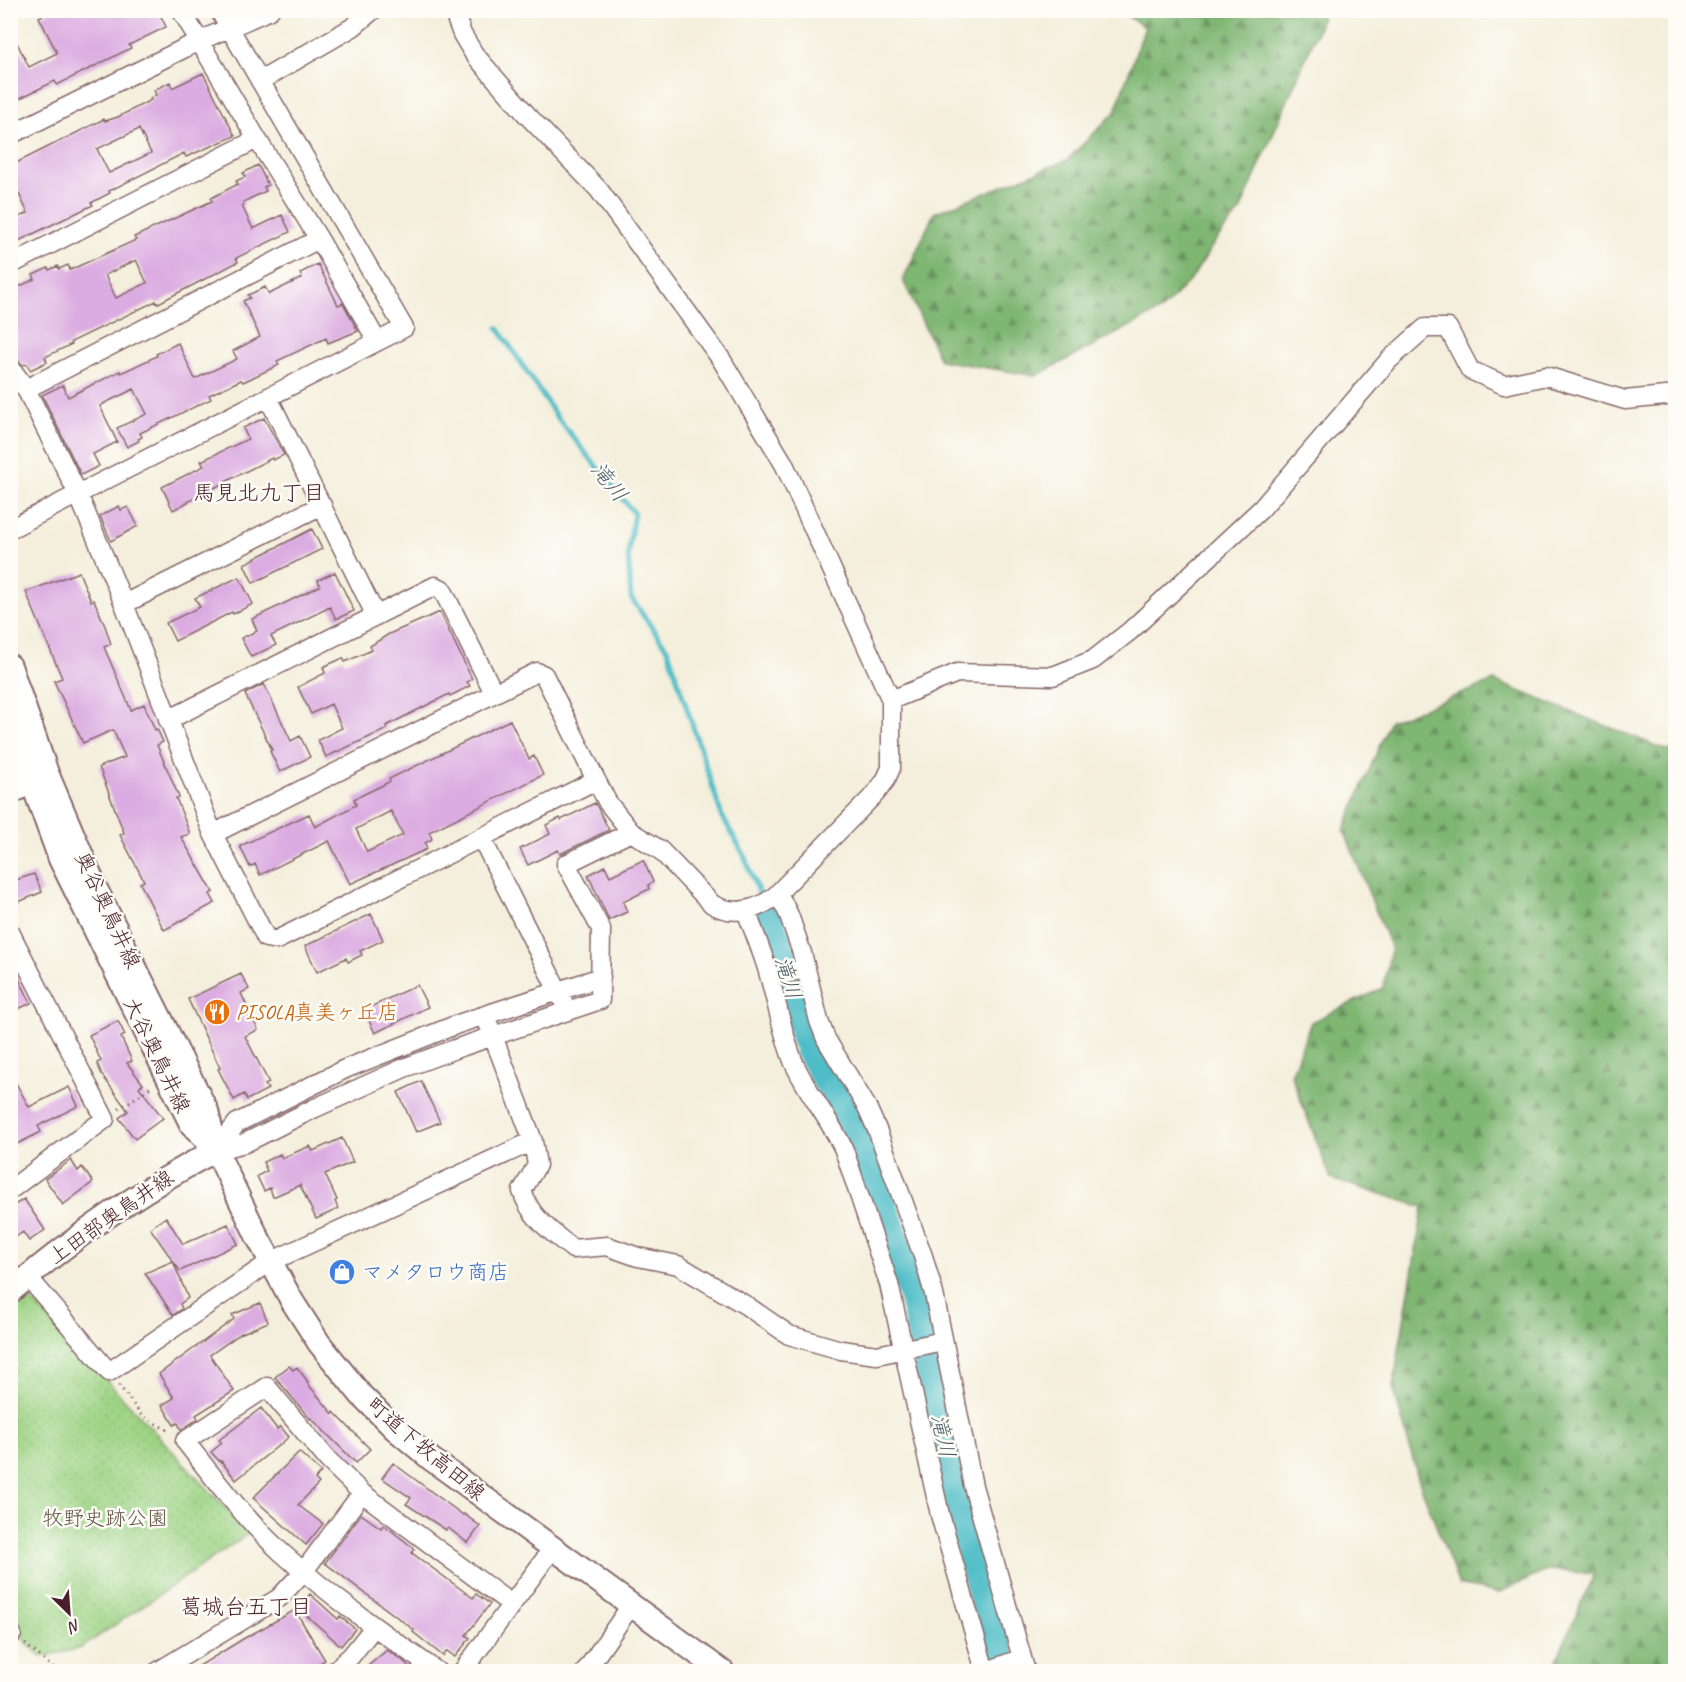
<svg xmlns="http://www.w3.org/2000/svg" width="1686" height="1682" font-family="Caveat,'Klee One',sans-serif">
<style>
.forest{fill:url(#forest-firs);stroke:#646a4e;stroke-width:1.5}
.park{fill:url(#park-dots);stroke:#747a58;stroke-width:1.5}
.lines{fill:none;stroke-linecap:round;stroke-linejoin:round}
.stream{stroke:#4fbdc7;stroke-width:5}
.river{stroke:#4fbdc7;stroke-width:30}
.building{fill:#dbace1;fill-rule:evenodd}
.minor-casing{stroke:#866869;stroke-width:21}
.tertiary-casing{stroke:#866869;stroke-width:26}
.path{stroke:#866869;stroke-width:3;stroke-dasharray:1.5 4.5;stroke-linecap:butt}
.minor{stroke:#fff;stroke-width:18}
.tertiary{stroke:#fff;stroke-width:22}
.labels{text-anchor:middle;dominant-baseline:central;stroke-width:5;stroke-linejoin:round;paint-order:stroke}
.street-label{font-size:21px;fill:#4a1f2b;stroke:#fdfcf7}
.food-label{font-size:21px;fill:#c56008;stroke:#fdfcf7;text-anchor:start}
.shop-label{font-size:21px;fill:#366cbe;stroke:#fdfcf7;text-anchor:start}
.park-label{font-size:21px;fill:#635546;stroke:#fdfcf7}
.water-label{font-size:22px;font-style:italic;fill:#4c5e69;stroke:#fdfcf7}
.neighbourhood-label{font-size:22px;fill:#4a1f2b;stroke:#fdfcf7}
</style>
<defs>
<pattern id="forest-firs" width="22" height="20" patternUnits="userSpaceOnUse" patternTransform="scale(1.5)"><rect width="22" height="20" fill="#7eb672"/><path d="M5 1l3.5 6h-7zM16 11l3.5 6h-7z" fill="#69935e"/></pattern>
<pattern id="park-dots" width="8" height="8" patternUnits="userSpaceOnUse" patternTransform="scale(1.5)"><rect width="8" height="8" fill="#9ed485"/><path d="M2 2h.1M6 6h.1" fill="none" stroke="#8ab673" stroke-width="1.8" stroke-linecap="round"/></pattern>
</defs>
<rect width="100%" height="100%" fill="#fdfcf7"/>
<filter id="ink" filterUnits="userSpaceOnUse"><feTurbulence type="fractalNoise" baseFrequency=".0167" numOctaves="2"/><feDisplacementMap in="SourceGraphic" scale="12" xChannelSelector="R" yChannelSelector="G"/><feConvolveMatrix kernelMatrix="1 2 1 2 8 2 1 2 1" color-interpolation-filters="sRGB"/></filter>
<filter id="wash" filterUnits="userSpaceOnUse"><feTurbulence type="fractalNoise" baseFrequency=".008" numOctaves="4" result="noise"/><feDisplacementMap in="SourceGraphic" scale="24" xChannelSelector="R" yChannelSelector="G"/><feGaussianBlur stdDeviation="1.35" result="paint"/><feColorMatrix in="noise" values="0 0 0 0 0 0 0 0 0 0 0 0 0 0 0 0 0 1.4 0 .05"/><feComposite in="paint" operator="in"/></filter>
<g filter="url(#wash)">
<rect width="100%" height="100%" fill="#f4efdc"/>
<path class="forest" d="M1119 11H1322L1320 25 1240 211 1216 240 1192 278 1163 309 1036 376 940 360 903 280 934 213 1067 160 1115 112 1145 27Z
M1494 681 1667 750 1675 751V1671H1552L1594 1574 1549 1570 1498 1593 1459 1585 1419 1481 1393 1387 1423 1207 1331 1179 1291 1075 1311 1022 1383 988 1391 949 1344 830 1390 721Z"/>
<path class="park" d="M27 1295 249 1533 81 1648 41 1657 11 1627 10 1311Z"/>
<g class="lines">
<path class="stream" d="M498 328 556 416 634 513 628 553 631 598 668 650 722 816 744 855 761 899"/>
<path class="river" d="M765 910 783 957 809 1049 853 1125 901 1255 915 1302 954 1490 997 1646 1007 1672"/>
</g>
<g id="blocks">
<path class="building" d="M52 10H158L166 27 129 45 131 48 57 85 55 81 10 103V29L29 67 57 53 39 17Z
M203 73 235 136 186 157 184 153 109 191 110 193 91 203 93 205 10 245V221L28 213 17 190 10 193V166L104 119 105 121 118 117 151 100 150 98 156 95 154 90 170 82 172 88ZM139 129 151 153 109 173 97 149Z
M258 165 268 185 264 187 266 191 243 202 244 204 242 206 253 229 282 215 290 232 236 258 238 262 168 298 157 304 156 301 71 342 72 344 45 357 47 362 30 370 27 364 23 365 13 356 10 351V291L35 279 33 275 48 268 49 270 58 266 59 269 68 265 70 270 136 240 134 237 212 201 211 198 238 184 236 181 245 177 243 173ZM136 260 147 283 116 298 105 275Z
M318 264 338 305 343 303 358 331 328 343 326 338 277 361 279 365 243 382 241 380 209 395 211 399 140 433 142 437 138 439 139 441 127 447 117 428 147 414 134 389 105 403 100 406 117 442 93 454 99 466 81 475 42 395 63 385 68 397 120 371 121 373 157 356 156 354 178 343 195 379 237 359 233 351 260 337 243 301 250 298 248 295 265 287 269 294 302 278 300 273Z
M264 418 284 455 273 460 272 458 231 479 173 510 162 487 204 466 201 461 248 439 243 428Z
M119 506 121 510 128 507 138 526 111 541 100 516Z
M312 529 322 549 253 583 244 564Z
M79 572 91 601 94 600 105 626 111 644 104 647 131 710 144 704 155 730 157 729 163 742 157 745 179 797 176 798 190 834 181 837 213 892 210 894 215 903 164 930 140 883 144 881 120 835 124 833 99 767 125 757 113 730 83 743 54 681 62 678 26 592Z
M335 572 354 611 336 619 330 607 271 636 276 645 251 657 241 638 257 631 252 619 320 586 318 580Z
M239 577 253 604 233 614 232 612 175 641 166 623 200 607 195 598Z
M440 612 472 679 467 682 470 686 450 696 449 694 386 726 387 729 326 757 318 740 342 728 331 704 311 714 298 687 325 673 323 667 343 658 345 662 372 650 370 646 389 634Z
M264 684 291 741 300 736 310 757 280 772 270 751 272 750 245 694Z
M510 720 529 759 534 756 543 775 429 832 432 839 425 843 427 849 350 884 329 841 260 875 255 864 250 867 240 846 309 814 315 827 356 805 354 799 387 783 390 781 389 779ZM391 811 403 835 367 852 356 829Z
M595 803 609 830 560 854 558 850 528 865 520 849 550 834 546 825 560 818 561 820Z
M643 860 653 882 648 885 649 889 623 902 627 912 609 920 588 875 605 866 610 876Z
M34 874 42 892 16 903 14 900 10 901V882Z
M371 914 383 940 360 951 362 955 348 962 346 958 317 972 305 946Z
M10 961 31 1003 10 1013Z
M241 974 249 989 241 993 258 1030 245 1036 269 1083 265 1085 268 1089 247 1100 244 1094 234 1100 218 1069 220 1068 188 999Z
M417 985 428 1007 375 1033 364 1010Z
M118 1021 125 1035 121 1037 132 1061 127 1063 143 1084 139 1087 163 1118 135 1139 119 1118 128 1111 102 1075 97 1063 101 1061 89 1035Z
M10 1072 29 1107 69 1087 78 1106 38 1126 41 1132 15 1145 10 1135Z
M421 1081 440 1122 416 1132 398 1092Z
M342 1138 353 1162 325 1174 337 1200 335 1201 338 1209 316 1219 300 1185 273 1197 270 1188 264 1191 257 1176 267 1171 263 1162 280 1154 282 1158 310 1146 313 1151Z
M71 1160 78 1171 82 1167 93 1182 63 1205 45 1179Z
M24 1199 45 1230 29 1241 23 1232 10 1241V1208Z
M166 1217 183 1244 228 1224 238 1244 180 1271 150 1228Z
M173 1261 188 1298 180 1304 182 1309 173 1315 145 1273Z
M260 1303 268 1322 240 1334 210 1355 234 1391 196 1415 198 1419 181 1430 178 1423 174 1425 162 1405 174 1398 159 1374 234 1319 232 1315Z
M289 1366 293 1370 297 1367 308 1382 307 1383 333 1414 334 1412 370 1449 356 1463 311 1418 310 1419 275 1377Z
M261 1408 277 1429 280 1426 289 1437 236 1480 221 1461 220 1462 211 1452 222 1443 219 1440Z
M299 1452 321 1472 315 1479 319 1483 298 1505 323 1524 306 1545 253 1498Z
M393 1463 463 1515 464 1514 480 1526 468 1543 448 1528 446 1530 406 1504 411 1498 382 1478Z
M361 1514 381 1528 384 1525 415 1549 412 1553 473 1598 476 1594 490 1604 466 1635 470 1638 455 1657 447 1651 443 1656 413 1632 414 1630 325 1563Z
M310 1594 338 1619 340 1616 355 1629 341 1646 298 1608Z
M295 1610 325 1660 307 1671H191L243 1639Z
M387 1650 402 1660 414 1671H362Z"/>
</g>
</g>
<g filter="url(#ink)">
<use href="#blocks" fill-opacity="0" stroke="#866869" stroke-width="1.5"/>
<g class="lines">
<defs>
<path id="minor" d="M181 10 257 139 319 239 377 341
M453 10 462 34 474 54 527 115 599 190 721 359 784 464 891 700V768L885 781 876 793 775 896C757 911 732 916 712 904L660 850 631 832 608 803 596 780
M260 81 353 27 373 10
M10 135 199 41 270 10
M10 265 257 139
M10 367 26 389 78 494 404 328 219 10
M26 389 319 239
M268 397 376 616
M10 529 78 494 124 604 213 834 266 938 277 940 596 780 544 675 537 672 213 834
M124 604 322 505
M891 700 957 673 1053 676 1093 660 1130 631 1261 509 1389 360 1425 328H1448L1470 370 1504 385 1546 376 1625 400 1676 395
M168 720 435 586 442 589 494 693
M482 839 563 1001
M778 893 789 915 802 953 819 1021 826 1039 867 1107 878 1132 923 1256 934 1294 973 1486 1026 1672
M746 910C754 933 764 955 770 979 778 1007 783 1036 794 1063 808 1094 830 1119 844 1150L889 1284 940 1515 985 1671
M10 932 105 1119 10 1190
M770 978 806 968
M533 1141 537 1165 522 1191C531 1219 551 1231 573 1249L607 1246 638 1257 678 1265 747 1306 789 1335 841 1350 877 1355 943 1341
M216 1150 245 1143 313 1109 404 1068 455 1049 600 1000 601 929 566 864 631 832
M216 1150 237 1123 345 1069 458 1024 601 977
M28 1277 109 1372 270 1262 533 1141 485 1015
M10 1632 12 1634 10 1636
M157 1672 279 1598 304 1571 362 1493
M333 1672 351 1656 374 1627
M438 1672C384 1634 330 1596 281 1552 245 1519 215 1480 185 1441L267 1387 328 1460 362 1493 511 1604
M462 1672 553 1548
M585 1672 632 1604
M985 1672 1022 1658"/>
<path id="tertiary" d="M10 666 47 773 97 891 207 1111 216 1150 257 1236 292 1301 319 1343 361 1395 395 1429 431 1459 723 1672
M10 722 60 859 191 1124 215 1149
M10 793 43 776
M10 1292C73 1237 143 1189 216 1150"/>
</defs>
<use href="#minor" class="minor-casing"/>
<use href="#tertiary" class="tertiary-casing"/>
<path class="path" d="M119 1109 151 1087
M119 1385 142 1416 171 1432
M25 1644 58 1672"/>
<use href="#minor" class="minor"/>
<use href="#tertiary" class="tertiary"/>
</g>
</g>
<defs>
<symbol id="restaurant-disc" viewBox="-11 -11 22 22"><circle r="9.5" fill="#e8710a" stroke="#fdfcf7"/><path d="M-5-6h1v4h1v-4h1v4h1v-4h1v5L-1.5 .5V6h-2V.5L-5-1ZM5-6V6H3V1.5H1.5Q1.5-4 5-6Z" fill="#fff"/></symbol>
<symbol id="shop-disc" viewBox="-11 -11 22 22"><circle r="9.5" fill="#3f7fe0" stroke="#fdfcf7"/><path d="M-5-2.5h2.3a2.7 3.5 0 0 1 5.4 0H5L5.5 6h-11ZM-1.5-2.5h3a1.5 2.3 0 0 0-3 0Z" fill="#fff"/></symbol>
</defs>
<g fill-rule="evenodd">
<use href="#restaurant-disc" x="202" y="997" width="30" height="30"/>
<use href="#shop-disc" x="327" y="1257" width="30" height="30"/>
</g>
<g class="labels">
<g class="street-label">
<text transform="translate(108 910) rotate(65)">奥谷奥鳥井線</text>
<text transform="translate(157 1055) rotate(64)">大谷奥鳥井線</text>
<text transform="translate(111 1217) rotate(-35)">上田部奥鳥井線</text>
<text transform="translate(426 1449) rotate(40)">町道下牧高田線</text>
</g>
<g class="food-label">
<text x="236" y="1012">PISOLA真美ヶ丘店</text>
</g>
<g class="shop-label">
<text x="362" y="1272">マメタロウ商店</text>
</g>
<g class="park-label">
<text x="105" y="1518">牧野史跡公園</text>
</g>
<g class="water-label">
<text transform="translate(609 482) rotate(51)">滝川</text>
<text transform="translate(788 978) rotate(73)">滝川</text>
<text transform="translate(943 1436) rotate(78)">滝川</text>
</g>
<g class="neighbourhood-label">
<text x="259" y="493">馬見北九丁目</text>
<text x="246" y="1607">葛城台五丁目</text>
</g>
</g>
<rect width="1686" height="1682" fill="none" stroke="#fdfcf7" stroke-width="36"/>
<g transform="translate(69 1613) rotate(155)" stroke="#fdfcf7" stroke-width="4.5" paint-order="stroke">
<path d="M0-4.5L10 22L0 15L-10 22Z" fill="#4a1f2b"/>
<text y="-9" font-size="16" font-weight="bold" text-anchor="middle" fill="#4a1f2b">N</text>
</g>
</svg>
